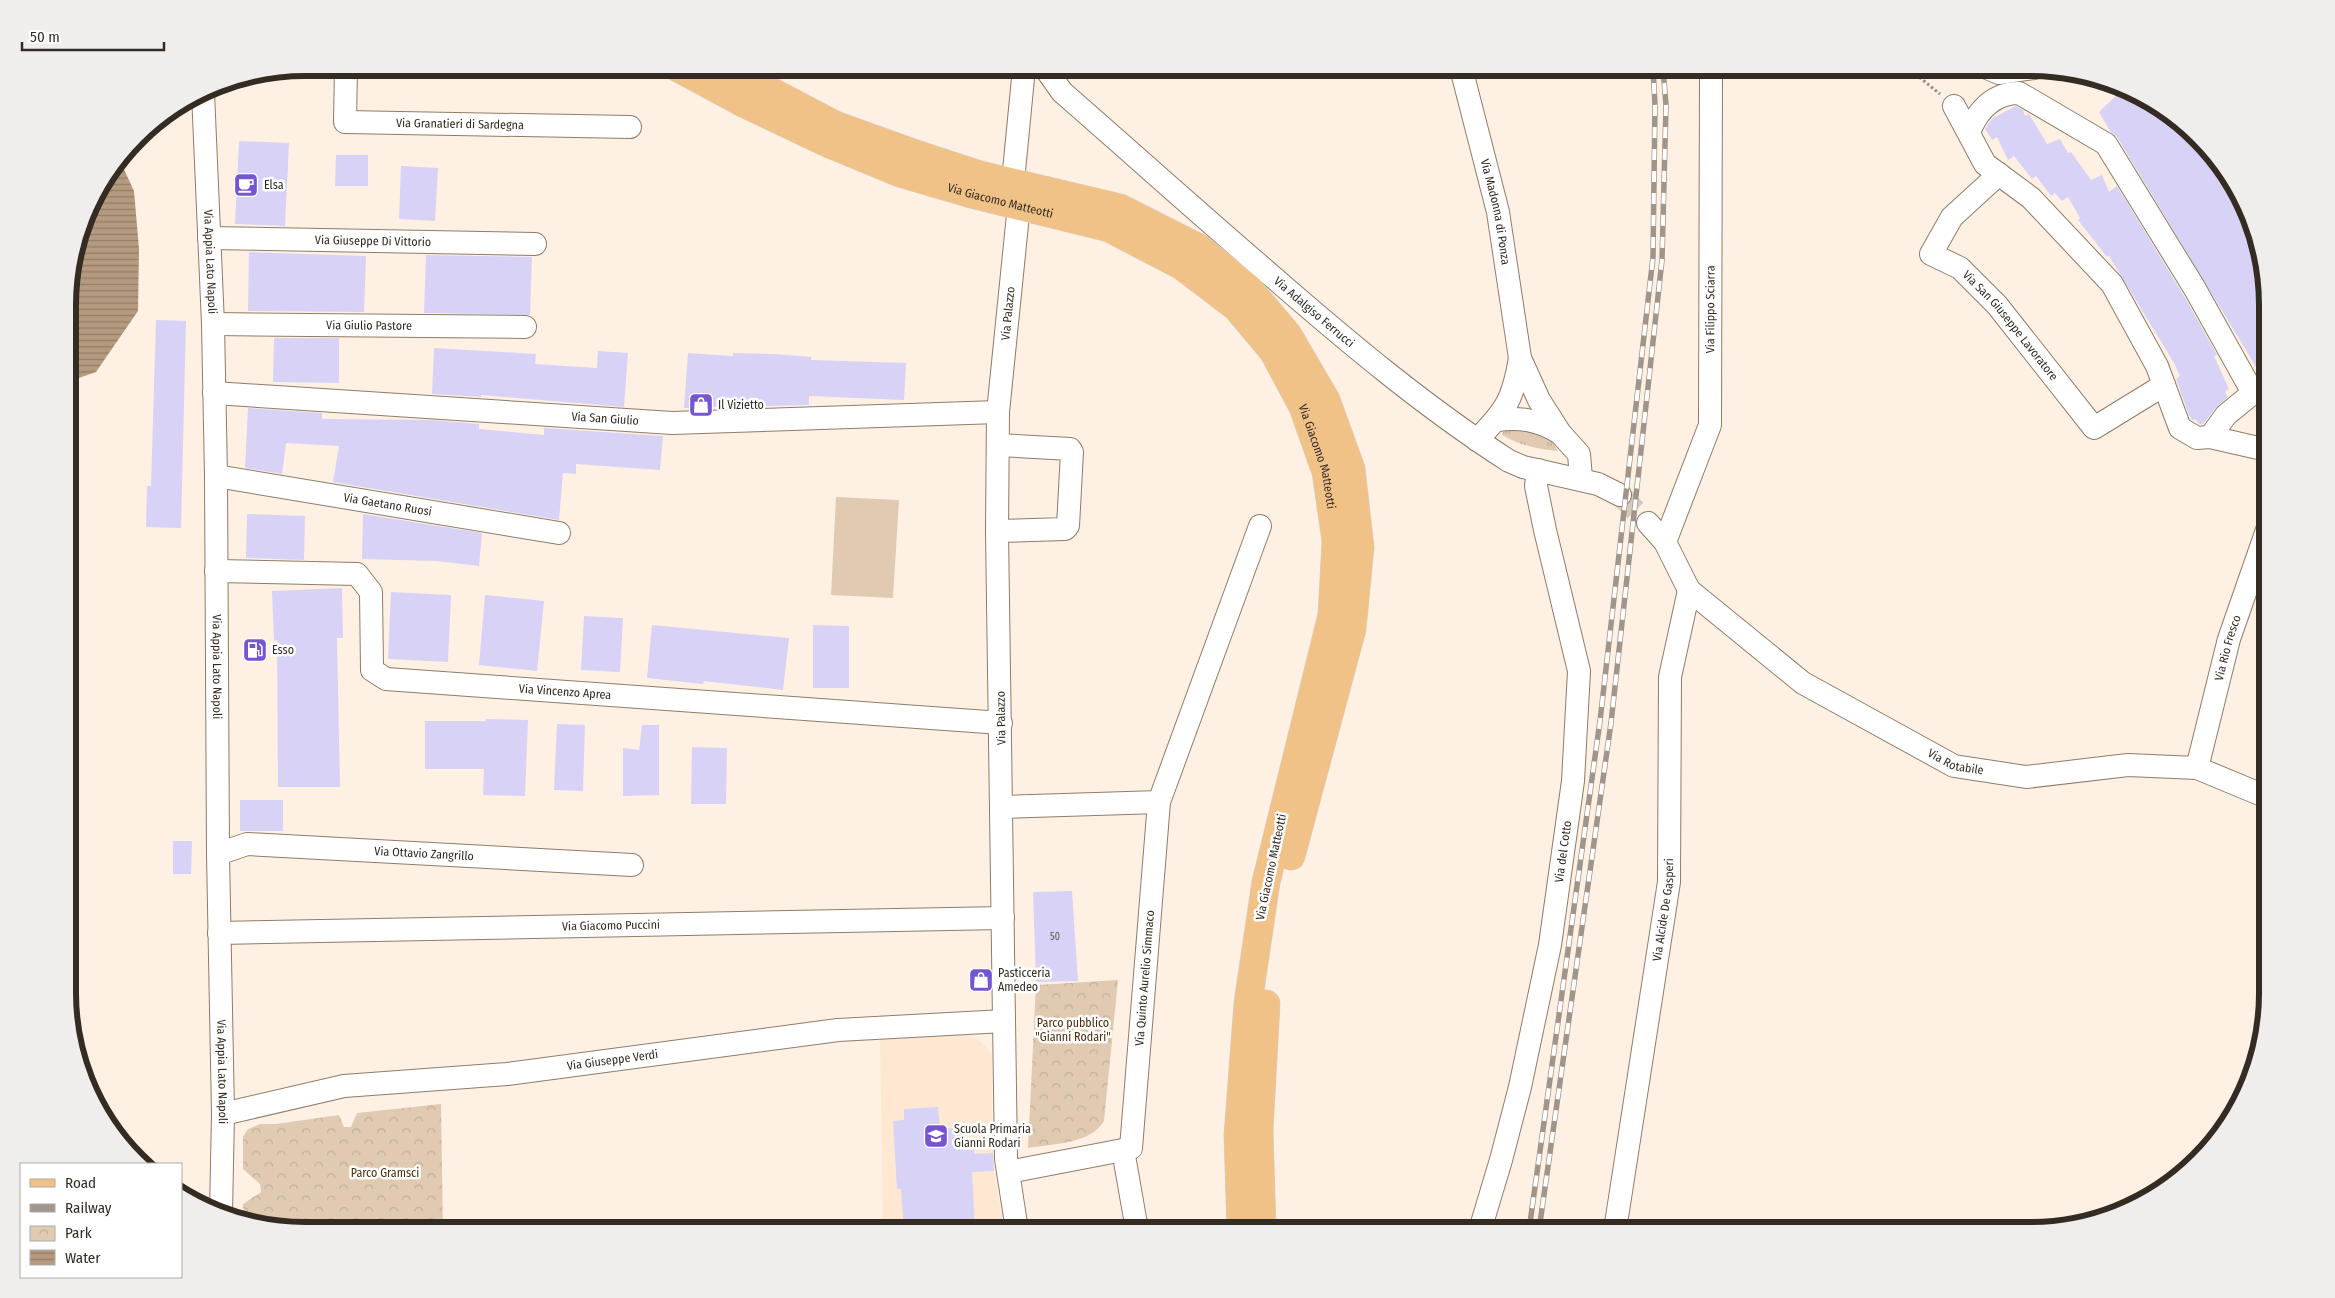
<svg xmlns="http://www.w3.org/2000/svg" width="2335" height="1298" font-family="'Fira Sans Condensed',sans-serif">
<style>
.built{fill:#fee8d2}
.grass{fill:url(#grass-tufts)}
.park{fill:url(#park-crowns)}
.pitch{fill:#e1cab2}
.water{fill:url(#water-rules)}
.building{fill:#d7d2f6}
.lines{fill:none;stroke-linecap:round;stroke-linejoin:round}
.minor-tunnel{stroke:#d6cabd;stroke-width:22;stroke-dasharray:22 11;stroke-linecap:butt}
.minor-casing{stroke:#8f7c68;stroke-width:24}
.major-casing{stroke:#d6d5d3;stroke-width:29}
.path{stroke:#968b80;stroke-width:3;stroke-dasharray:2.5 2.5;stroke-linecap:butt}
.minor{stroke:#fff;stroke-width:22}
.major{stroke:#f1c288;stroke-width:28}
.rail-casing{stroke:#a0958a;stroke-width:5.5}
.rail{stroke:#fff;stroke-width:4;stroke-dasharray:11;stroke-linecap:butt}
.labels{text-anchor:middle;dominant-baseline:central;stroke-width:5;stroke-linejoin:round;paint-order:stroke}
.number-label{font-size:10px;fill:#5d5658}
.street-label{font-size:12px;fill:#342c23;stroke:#fff}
.poi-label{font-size:12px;fill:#342c23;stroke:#fff;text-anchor:start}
.park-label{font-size:12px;fill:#4a2e0b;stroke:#fff}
.rim{fill:none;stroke:#342c23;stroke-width:6}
</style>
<defs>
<pattern id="grass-tufts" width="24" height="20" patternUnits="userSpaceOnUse" patternTransform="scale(1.25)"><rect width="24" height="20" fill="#e1cab2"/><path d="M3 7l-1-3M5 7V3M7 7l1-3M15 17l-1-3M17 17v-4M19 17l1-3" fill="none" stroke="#c2ae99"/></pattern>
<pattern id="park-crowns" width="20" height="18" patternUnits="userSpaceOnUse" patternTransform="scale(1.25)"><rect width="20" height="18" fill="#e1cab2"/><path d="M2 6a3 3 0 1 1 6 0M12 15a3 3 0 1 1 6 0" fill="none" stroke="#c2ae99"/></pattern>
<pattern id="water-rules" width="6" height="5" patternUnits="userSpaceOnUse" patternTransform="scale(1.25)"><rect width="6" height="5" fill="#b49a7f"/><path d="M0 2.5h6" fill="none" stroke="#937e68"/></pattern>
</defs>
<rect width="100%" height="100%" fill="#fef1e4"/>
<path class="built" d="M952 1033 969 1035 980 1041 992 1053V1124L994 1171 1004 1230H883L880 1038Z"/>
<path class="grass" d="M1509 428C1529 428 1548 432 1558 451 1537 449 1521 446 1502 435L1503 432Z"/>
<path class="park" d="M1118 980 1104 1121C1091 1144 1052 1144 1028 1148L1036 985Z
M441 1104 443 1230H305L244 1222 243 1204 261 1192 260 1184 243 1169V1137L247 1130 260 1124H276L339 1115 344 1127H351L357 1113Z"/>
<path class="pitch" d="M836 497 899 500 893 598 831 595Z"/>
<path class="water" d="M121 163 134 191 139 249 138 311 96 372 70 381V275L92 200Z"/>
<path class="building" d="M2123 89 2146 98 2196 152 2201 149 2228 173 2255 229 2267 290V385L2117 137 2110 131 2099 112Z
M2016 106 2023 110 2025 116 2029 114 2047 144 2060 139 2068 153 2071 152 2091 180 2102 175 2109 192 2117 186 2184 296 2217 355 2214 356 2229 389 2225 392 2228 397 2216 407 2203 424H2199L2195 419 2192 420 2189 415 2176 379 2180 376 2174 363 2109 256 2107 257 2078 220 2080 218 2068 197 2062 201 2055 193 2051 196 2036 176 2032 179 2014 156 2008 160 1997 137 1992 140 1985 129 1988 124 1993 118Z
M239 141 289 143 285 226 235 224Z
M336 155H368V186H335Z
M401 166 438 168 435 221 399 219Z
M249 252 366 256 364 312 248 311Z
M426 255 532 257 530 315 424 313Z
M156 320 186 321 181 528 146 527 147 486H151Z
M274 338H339V383L273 382Z
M434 348 536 354 535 364 597 368 598 351 628 353 624 407 481 395V397L432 394Z
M688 353 733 356V353L773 354 811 357V360L906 363 904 400 809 396V405L684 408Z
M248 408 322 413V419L431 420 479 424V429L544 435V428L663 436 660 470 576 464V474L563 473 559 520 333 482 339 446 286 443 282 474 245 468Z
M247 514 305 516 304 560 246 558Z
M363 514 482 533 479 566 437 561 362 559Z
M342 588 343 638H337L340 787H278L277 640 274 641 272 591Z
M391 592 451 595 448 662 388 659Z
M485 595 544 601 537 671 479 665Z
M584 616 623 618 620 672 581 670Z
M652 625 789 638 783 690 704 681 703 684 647 678Z
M813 625 849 626V688H813Z
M486 719 528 720 525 796 483 795 484 769H425V721H486Z
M557 724 585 725 583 791 554 790Z
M642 725H659V795L623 796V748L639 750Z
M692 747 727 748 726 804H691Z
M240 800H283V831H240Z
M173 841H192L191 874H173Z
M1072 891 1078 981 1036 982 1033 892Z
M938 1107 940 1129 959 1128 960 1133H964L965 1150 974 1149V1154L993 1153 994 1171 972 1172 975 1230H904L901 1189H897L893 1121 904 1120V1109Z"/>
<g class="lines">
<path class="minor-tunnel" d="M1620 495 1648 523"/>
<defs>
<g id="minor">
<path id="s1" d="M346 68 345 122 630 127"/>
<path id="s2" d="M1045 68 1062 92C1133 154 1202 216 1273 277 1349 343 1425 407 1509 461L1523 467 1598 484 1620 495"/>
<path id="s3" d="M1461 68 1498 212 1520 358 1539 400 1560 433 1579 454 1581 478"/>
<path d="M1987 68 1999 73 2034 68"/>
<path id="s4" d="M203 93 213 324 216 476 218 854 223 1114 221 1213"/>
<path d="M1954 106 1985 164 2031 198 2112 284 2157 366 2180 428 2197 438 2210 437 2267 450"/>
<path d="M1969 132C1978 110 1994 93 2019 93L2106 144 2195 289 2253 393 2226 415 2210 437"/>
<path id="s5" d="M1999 174 1952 217 1931 254 1960 268 1997 305 2094 428 2164 385"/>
<path d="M1013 181 1024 68"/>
<path id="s6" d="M209 238 535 244"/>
<path id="s7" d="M213 324 525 327"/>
<path id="s8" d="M214 393 672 423 998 412"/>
<path d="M1497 420C1520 417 1539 420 1560 433"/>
<path d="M1477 440C1506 410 1513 400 1520 358"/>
<path id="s9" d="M216 476 559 533"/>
<path id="s10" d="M1648 523 1665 542 1689 590 1803 683 1954 766 2026 777 2128 765 2197 768 2267 797"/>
<path d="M997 531 1065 529 1068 526 1072 452 1070 449 999 445"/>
<path id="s11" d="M1665 542 1710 425 1711 68"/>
<path id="s12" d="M216 571 357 574 371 592 372 670 386 679 1001 723"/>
<path id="s13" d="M2197 768 2229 639 2267 530"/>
<path d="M1002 807 1159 802"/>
<path id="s14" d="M218 854 247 844 632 865"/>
<path id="s15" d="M219 933 1003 918"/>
<path id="s16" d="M223 1114 344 1086 507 1074 838 1030 1004 1021"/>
<path d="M1008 1172 1123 1150"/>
<path id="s17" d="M1017 1230 1006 1159 997 531 998 412 1019 205"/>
<path id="s18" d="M1137 1230 1123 1150 1131 1148 1159 802 1260 526"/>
<path id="s19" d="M1480 1230 1501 1160 1520 1087 1550 945 1573 781 1579 671 1545 530 1536 486 1538 470"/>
<path id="s20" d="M1615 1230 1669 882 1670 677 1689 590"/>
</g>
<g id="major">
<path id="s21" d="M678 68 743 103 825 142 900 173 975 195 1109 228 1182 266 1236 307 1273 351 1303 407 1326 472 1336 541 1332 615 1266 882 1248 1003 1238 1135 1241 1230"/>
<path d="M727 68 835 125 910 152 980 175 1120 208 1199 248 1249 289 1288 335 1326 400 1351 469 1360 547 1352 629 1291 856"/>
<path d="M1262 1230 1259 1130 1266 1004"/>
</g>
</defs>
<use href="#minor" class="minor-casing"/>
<use href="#major" class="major-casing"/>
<path class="path" d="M1902 68 1913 72 1940 94"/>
<use href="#minor" class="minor"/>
<use href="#major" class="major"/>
<defs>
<path id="rail" d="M1529 1230 1600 721 1653 257 1655 105 1653 68
M1539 1230 1611 723 1662 260 1666 105 1663 68"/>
</defs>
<use href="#rail" class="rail-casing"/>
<use href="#rail" class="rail"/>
</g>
<defs>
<symbol id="cafe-square" viewBox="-11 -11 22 22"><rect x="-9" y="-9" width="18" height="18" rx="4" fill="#7656d0" stroke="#fff"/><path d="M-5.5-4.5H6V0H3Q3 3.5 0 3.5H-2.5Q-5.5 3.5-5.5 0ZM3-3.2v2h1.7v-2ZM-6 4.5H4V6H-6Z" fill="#fff"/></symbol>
<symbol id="shop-square" viewBox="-11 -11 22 22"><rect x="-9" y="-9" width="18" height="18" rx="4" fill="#7656d0" stroke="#fff"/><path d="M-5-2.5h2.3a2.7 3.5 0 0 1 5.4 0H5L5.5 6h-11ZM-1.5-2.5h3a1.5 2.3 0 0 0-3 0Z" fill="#fff"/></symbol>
<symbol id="fuel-square" viewBox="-11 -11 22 22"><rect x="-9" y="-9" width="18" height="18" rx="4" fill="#7656d0" stroke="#fff"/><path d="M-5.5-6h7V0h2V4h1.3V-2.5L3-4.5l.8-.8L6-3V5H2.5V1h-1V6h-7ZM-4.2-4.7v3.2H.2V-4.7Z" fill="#fff"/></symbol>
<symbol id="school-square" viewBox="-11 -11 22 22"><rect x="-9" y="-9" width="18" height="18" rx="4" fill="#7656d0" stroke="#fff"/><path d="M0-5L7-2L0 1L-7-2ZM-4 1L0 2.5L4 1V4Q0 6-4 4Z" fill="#fff"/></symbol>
</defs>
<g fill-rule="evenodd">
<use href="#cafe-square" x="232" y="171" width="28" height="28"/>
<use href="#shop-square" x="687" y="391" width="28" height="28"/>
<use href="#fuel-square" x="241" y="636" width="28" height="28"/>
<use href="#shop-square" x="967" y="966" width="28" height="28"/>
<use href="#school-square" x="922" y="1122" width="28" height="28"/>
</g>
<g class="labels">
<g class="number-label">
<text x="1055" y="937">50</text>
</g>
<g class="street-label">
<text stroke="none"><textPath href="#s1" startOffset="169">Via Granatieri di Sardegna</textPath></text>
<text stroke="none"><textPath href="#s21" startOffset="350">Via Giacomo Matteotti</textPath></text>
<text stroke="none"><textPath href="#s3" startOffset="148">Via Madonna di Ponza</textPath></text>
<text stroke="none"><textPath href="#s6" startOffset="164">Via Giuseppe Di Vittorio</textPath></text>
<text stroke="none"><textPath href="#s4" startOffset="169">Via Appia Lato Napoli</textPath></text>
<text stroke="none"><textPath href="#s11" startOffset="241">Via Filippo Sciarra</textPath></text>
<text stroke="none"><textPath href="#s2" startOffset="364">Via Adalgiso Ferrucci</textPath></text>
<text stroke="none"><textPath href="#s17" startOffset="918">Via Palazzo</textPath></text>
<text stroke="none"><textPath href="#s7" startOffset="156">Via Giulio Pastore</textPath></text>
<text stroke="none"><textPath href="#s5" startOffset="215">Via San Giuseppe Lavoratore</textPath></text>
<text stroke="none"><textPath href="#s8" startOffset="392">Via San Giulio</textPath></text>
<text stroke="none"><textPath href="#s21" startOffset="785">Via Giacomo Matteotti</textPath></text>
<text stroke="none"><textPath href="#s9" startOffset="174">Via Gaetano Ruosi</textPath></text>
<text stroke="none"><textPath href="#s13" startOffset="124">Via Rio Fresco</textPath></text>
<text stroke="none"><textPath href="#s4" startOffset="574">Via Appia Lato Napoli</textPath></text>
<text stroke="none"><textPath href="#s12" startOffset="438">Via Vincenzo Aprea</textPath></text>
<text transform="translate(1001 718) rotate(-91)">Via Palazzo</text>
<text stroke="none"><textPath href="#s10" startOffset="399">Via Rotabile</textPath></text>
<text stroke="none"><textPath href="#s19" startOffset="388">Via del Cotto</textPath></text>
<text stroke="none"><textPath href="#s14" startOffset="208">Via Ottavio Zangrillo</textPath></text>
<text transform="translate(1271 867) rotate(-78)">Via Giacomo Matteotti</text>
<text stroke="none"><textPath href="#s20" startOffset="324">Via Alcide De Gasperi</textPath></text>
<text stroke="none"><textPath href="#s15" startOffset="392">Via Giacomo Puccini</textPath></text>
<text stroke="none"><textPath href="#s18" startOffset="260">Via Quinto Aurelio Simmaco</textPath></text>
<text stroke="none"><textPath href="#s16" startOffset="394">Via Giuseppe Verdi</textPath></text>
<text stroke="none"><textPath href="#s4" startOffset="979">Via Appia Lato Napoli</textPath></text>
</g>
<g class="poi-label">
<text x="264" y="185">Elsa</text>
<text x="718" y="405">Il Vizietto</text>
<text x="272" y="650">Esso</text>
<text x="998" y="973">Pasticceria<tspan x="998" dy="14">Amedeo</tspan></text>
<text x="954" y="1129">Scuola Primaria<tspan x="954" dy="14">Gianni Rodari</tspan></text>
</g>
<g class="park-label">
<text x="1073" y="1023">Parco pubblico<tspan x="1073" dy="14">"Gianni Rodari"</tspan></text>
<text x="385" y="1173">Parco Gramsci</text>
</g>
</g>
<path d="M0 0H2335V1298H0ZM305 76H2030A229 229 0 0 1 2259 305V993A229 229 0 0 1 2030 1222H305A229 229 0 0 1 76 993V305A229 229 0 0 1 305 76Z" fill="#efeeed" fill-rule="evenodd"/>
<path class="rim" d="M305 76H2030A229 229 0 0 1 2259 305V993A229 229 0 0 1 2030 1222H305A229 229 0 0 1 76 993V305A229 229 0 0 1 305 76Z"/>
<rect x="20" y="1163" width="162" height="115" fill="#ffffff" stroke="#aeaba7"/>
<rect x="30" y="1179" width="25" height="8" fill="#f1c288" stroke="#aeaba7"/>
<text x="65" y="1188" font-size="15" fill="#342c23">Road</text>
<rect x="30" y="1204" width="25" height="8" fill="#a0958a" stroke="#aeaba7"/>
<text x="65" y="1213" font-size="15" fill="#342c23">Railway</text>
<rect x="30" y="1226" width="25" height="15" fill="url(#park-crowns)" stroke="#aeaba7"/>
<text x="65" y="1238" font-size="15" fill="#342c23">Park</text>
<rect x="30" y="1250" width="25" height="15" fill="url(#water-rules)" stroke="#aeaba7"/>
<text x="65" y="1263" font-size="15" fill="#342c23">Water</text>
<path d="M22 42v8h142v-8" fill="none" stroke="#342c23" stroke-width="2.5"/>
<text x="30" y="42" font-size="15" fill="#342c23" stroke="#ffffff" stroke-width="4" paint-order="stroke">50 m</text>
</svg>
